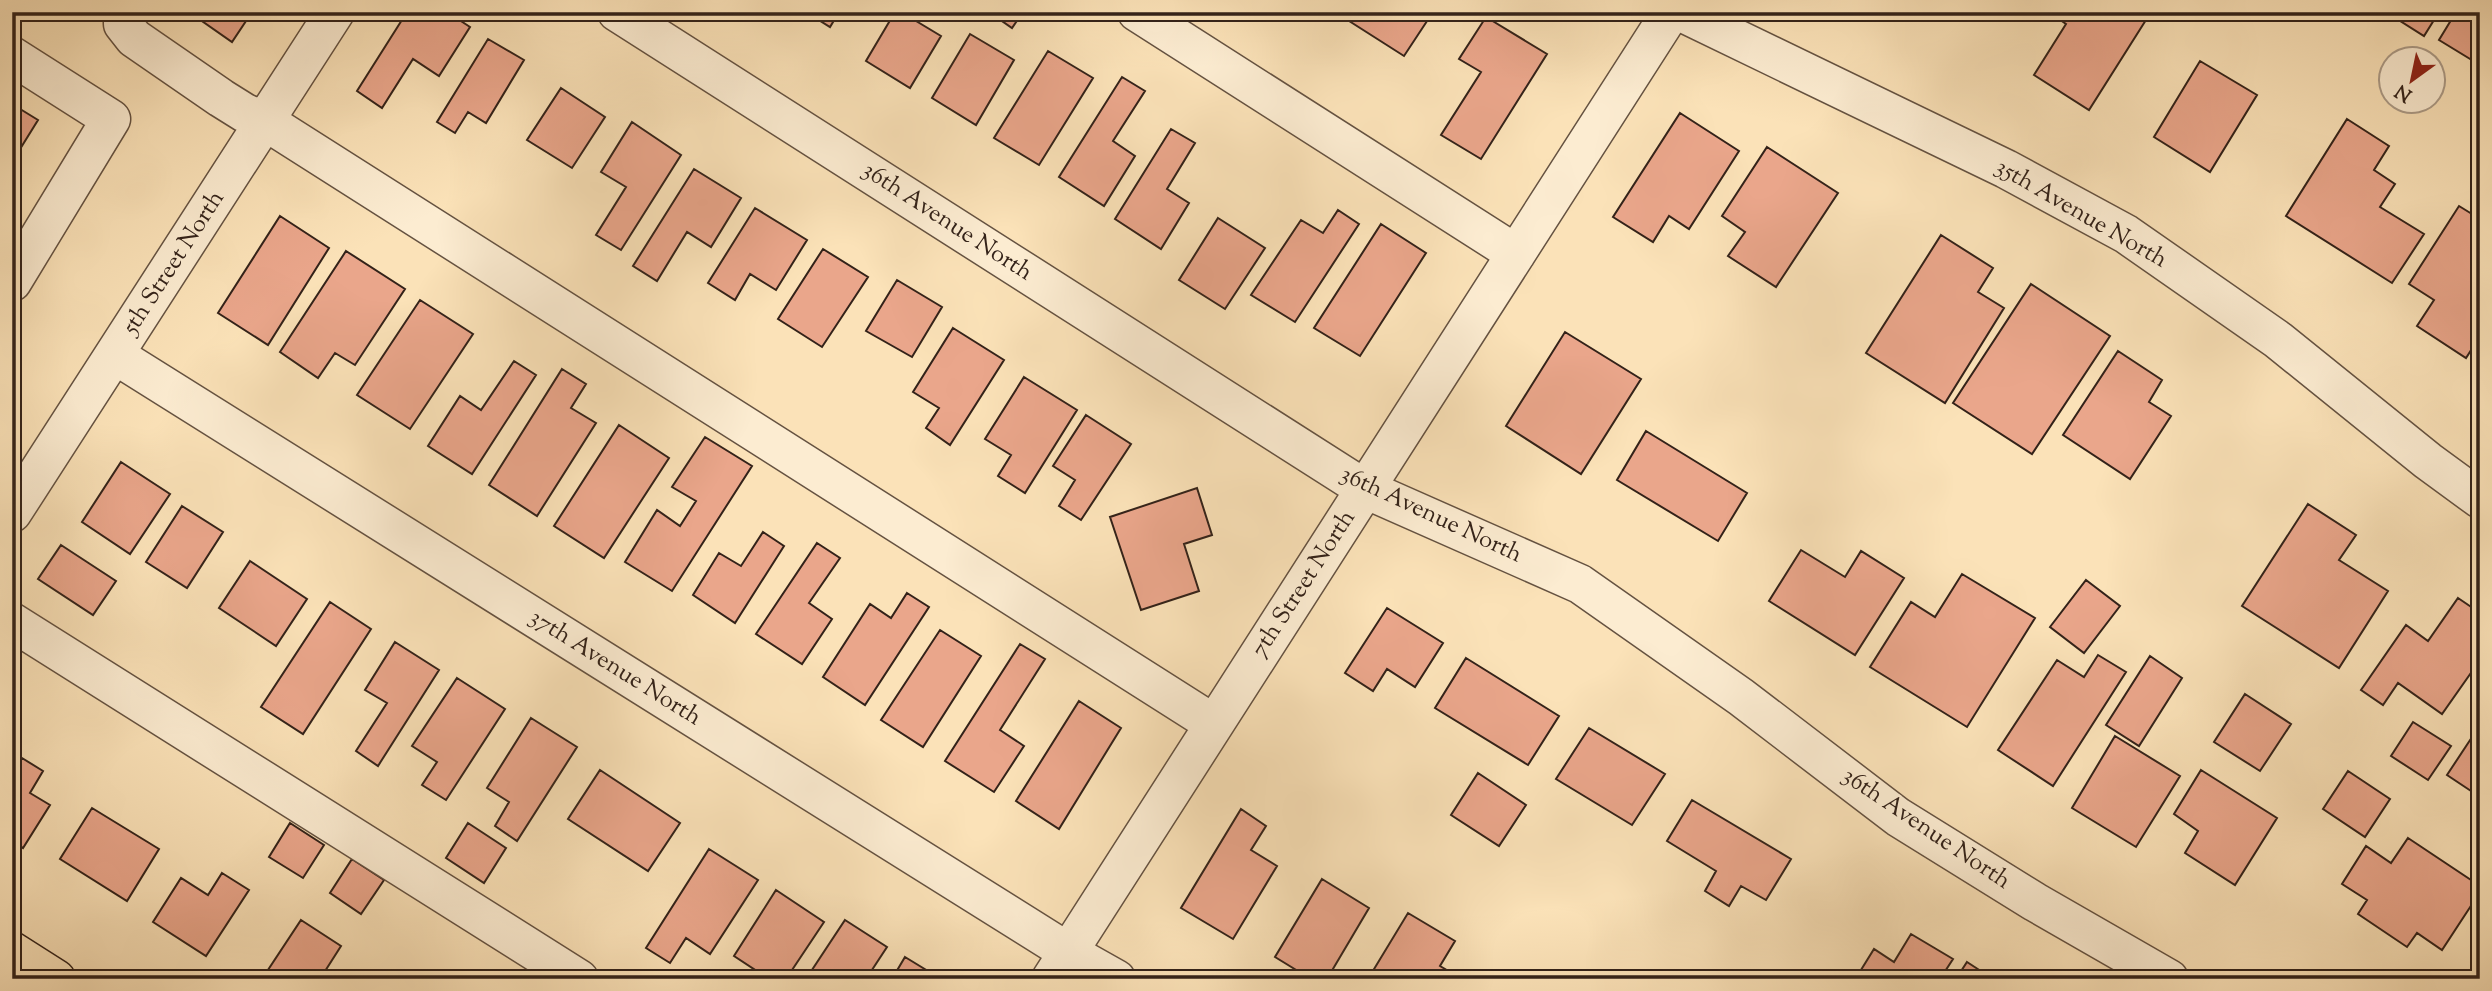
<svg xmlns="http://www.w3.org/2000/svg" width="2492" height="991" font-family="'Sorts Mill Goudy',serif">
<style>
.building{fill:#eaa68b;stroke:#332219;stroke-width:2}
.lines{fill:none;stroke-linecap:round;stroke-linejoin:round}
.minor-casing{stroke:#655241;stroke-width:41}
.major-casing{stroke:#332219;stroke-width:41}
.minor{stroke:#fcecd1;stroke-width:38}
.major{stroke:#fbe2b8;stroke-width:38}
.labels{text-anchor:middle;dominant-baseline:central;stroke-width:5;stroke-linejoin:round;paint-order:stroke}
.street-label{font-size:24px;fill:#332219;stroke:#fcecd1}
</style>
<rect width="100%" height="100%" fill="#fbe2b8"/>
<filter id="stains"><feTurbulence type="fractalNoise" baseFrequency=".00286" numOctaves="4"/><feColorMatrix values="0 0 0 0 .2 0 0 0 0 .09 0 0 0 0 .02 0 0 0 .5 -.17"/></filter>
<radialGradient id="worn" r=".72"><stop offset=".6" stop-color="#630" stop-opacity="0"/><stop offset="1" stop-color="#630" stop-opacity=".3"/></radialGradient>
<path class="building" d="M189 12H252L232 42Z
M407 12H447L470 27 439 76 413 59 382 108 357 91Z
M806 12H839L830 27Z
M895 12H901L941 36 910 88 866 61Z
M989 12H1023L1012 28Z
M1351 12H1433L1404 56 1346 19Z
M2049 12H2151L2089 110 2034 75 2066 24Z
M2386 12H2439L2424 36Z
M2456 12H2480V65L2439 40Z
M1486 17 1547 54 1481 159 1441 135 1481 72 1459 59Z
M970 34 1014 60 976 125 932 98Z
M488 39 524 60 486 123 468 112 455 133 437 122Z
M1048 51 1093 78 1039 165 994 138Z
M2200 61 2257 95 2210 172 2154 137Z
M1122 77 1145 91 1113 141 1135 156 1104 206 1059 177Z
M561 88 605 117 572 168 527 140Z
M12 104 38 120 12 162Z
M1680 113 1739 151 1689 229 1669 216 1653 242 1613 217Z
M2347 119 2389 146 2374 170 2395 184 2380 207 2424 234 2392 283 2286 216Z
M632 122 681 155 621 250 596 235 626 187 601 172Z
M1171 129 1195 143 1167 189 1189 203 1161 249 1115 219Z
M1767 147 1838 193 1776 287 1728 256 1745 232 1722 216Z
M694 169 741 198 711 247 687 232 657 281 633 266Z
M2459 206 2480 219V336L2466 358 2417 326 2434 300 2409 284Z
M755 208 807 240 776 290 750 274 735 300 708 283Z
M1338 210 1359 224 1295 322 1251 295 1301 220 1323 233Z
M280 216 329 248 268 345 218 313Z
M1218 218 1265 248 1225 309 1179 280Z
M1381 224 1426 253 1360 356 1314 328Z
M1941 235 1993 268 1978 292 2004 308 1945 403 1866 353Z
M823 249 868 277 822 347 778 319Z
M346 251 405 289 355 365 335 353 318 378 280 352Z
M897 280 942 307 912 357 866 331Z
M2031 284 2110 336 2032 454 1953 403Z
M420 300 473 334 410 429 357 395Z
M953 328 1004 360 950 445 926 428 939 408 913 392Z
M1565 332 1641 379 1581 474 1506 426Z
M2118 351 2162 380 2149 402 2171 416 2130 479 2063 435Z
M514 361 536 375 472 474 428 446 460 396 481 410Z
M562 369 586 384 571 408 596 423 537 516 489 485Z
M1024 377 1077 410 1025 493 998 476 1011 455 985 439Z
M1086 415 1131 444 1081 520 1059 506 1075 480 1053 466Z
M619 425 669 458 604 558 554 526Z
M1646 431 1747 493 1718 541 1617 480Z
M705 437 752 466 672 591 625 562 657 510 680 526 696 501 672 487Z
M121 462 170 494 130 554 82 522Z
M1197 488 1212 535 1184 544 1199 591 1141 610 1110 517Z
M2308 504 2356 535 2339 560 2388 591 2339 668 2242 606Z
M182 506 223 532 187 588 146 562Z
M763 532 784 546 735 623 693 595 719 553 741 566Z
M817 543 840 558 809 603 832 619 802 664 756 634Z
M61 545 116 581 93 615 38 579Z
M1801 550 1845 577 1861 551 1904 578 1855 655 1769 601Z
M250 561 307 599 276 646 219 608Z
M1962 574 2035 618 1967 727 1870 667 1911 602 1935 617Z
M2086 580 2120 606 2084 653 2050 627Z
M907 593 929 607 865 705 823 677 870 604 891 618Z
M2458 598 2480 613V660L2442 714 2398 683 2383 705 2361 690 2406 625 2428 641Z
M330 602 371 629 303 734 261 707Z
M1387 608 1443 643 1415 687 1387 669 1373 691 1345 673Z
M940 630 981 656 923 747 881 720Z
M395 642 439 670 378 766 356 751 387 703 365 690Z
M1020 644 1045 659 1000 730 1024 746 994 792 945 761Z
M2098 655 2126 672 2053 786 1998 750 2057 660 2084 677Z
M2150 656 2182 678 2139 746 2106 725Z
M1466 658 1559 716 1528 765 1435 708Z
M457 678 505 709 446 800 422 785 437 762 412 746Z
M2245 694 2291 724 2260 771 2214 742Z
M1079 701 1121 728 1059 829 1016 801Z
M531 718 577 747 517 841 495 826 509 802 487 788Z
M2413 722 2451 746 2428 780 2391 756Z
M2480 725V797L2447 775Z
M1589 728 1665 774 1632 825 1556 779Z
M2115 736 2180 776 2136 847 2072 808Z
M22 758 43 771 30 793 50 805 23 848 12 841V774Z
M600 770 680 823 648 871 568 819Z
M2201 770 2277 818 2235 885 2185 853 2198 831 2174 814Z
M2348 771 2390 799 2365 837 2323 809Z
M1478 773 1526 805 1499 846 1451 815Z
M1692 800 1791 859 1766 900 1741 886 1729 906 1705 891 1716 871 1667 841Z
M92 808 159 849 127 901 60 859Z
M1241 809 1266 826 1251 850 1277 866 1233 939 1181 908Z
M290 823 324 845 303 878 269 857Z
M468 823 506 848 484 883 446 858Z
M2408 838 2480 886V892L2442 950 2417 933 2407 947 2358 914 2367 900 2342 884 2366 846 2391 863Z
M709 849 758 880 710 954 686 938 670 963 646 948Z
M352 859 384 880 361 914 330 893Z
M222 873 249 890 206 956 153 922 181 878 208 895Z
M1322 879 1369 908 1327 979H1311L1275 957Z
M776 890 824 922 786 979H769L734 956Z
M1408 913 1455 941 1440 966 1462 979H1368Z
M301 920 341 946 320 979H262Z
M845 920 887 947 866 979H806Z
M1911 934 1953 959 1940 979 1856 978 1874 949 1894 962Z
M905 957 941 979H892Z
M1967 962 1993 979H1956Z"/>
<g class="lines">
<defs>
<path id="minor" d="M123 12V24L134 38 221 98 245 113 265 121 1214 724
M617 12 1365 489 1580 584 1741 697 1898 817 2035 902 2169 979
M1137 12 1516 254
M1681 12 2006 169 2126 234 2278 340 2428 461 2480 499
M12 56 111 119 12 282
M115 355 1068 952 1116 979
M12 513 335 12
M12 622 579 979
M1051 979 1671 12"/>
<path id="major" d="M12 951 56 979"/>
</defs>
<use href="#minor" class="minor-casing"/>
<use href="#major" class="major-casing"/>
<use href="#minor" class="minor"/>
<use href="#major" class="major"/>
</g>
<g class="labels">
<g class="street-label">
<text transform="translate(2081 214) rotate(30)">35th Avenue North</text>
<text transform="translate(947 222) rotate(33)">36th Avenue North</text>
<text transform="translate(174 263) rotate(-57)">5th Street North</text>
<text transform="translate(1431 515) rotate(25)">36th Avenue North</text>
<text transform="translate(1304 584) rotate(-57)">7th Street North</text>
<text transform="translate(615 668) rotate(32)">37th Avenue North</text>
<text transform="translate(1926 829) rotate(34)">36th Avenue North</text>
</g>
</g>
<rect width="2492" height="991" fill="none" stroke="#fbe2b8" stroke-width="42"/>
<rect x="14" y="14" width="2464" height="963" fill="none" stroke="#332219" stroke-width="3.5"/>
<rect x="21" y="21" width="2450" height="949" fill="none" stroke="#332219" stroke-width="2"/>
<g transform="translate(2412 80) rotate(213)"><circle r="33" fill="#fcecd1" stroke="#ac9b87" stroke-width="2"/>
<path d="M0-5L12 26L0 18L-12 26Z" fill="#8f2418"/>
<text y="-10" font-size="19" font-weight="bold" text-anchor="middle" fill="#332219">N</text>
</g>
<rect width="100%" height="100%" filter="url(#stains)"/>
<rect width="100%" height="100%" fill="url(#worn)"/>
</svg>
